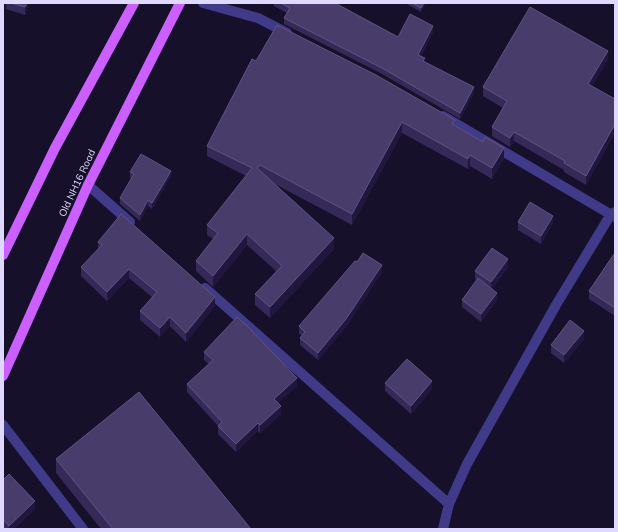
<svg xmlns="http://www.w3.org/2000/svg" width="618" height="532" font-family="Mulish,sans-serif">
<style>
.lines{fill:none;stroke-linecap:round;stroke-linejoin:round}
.minor{stroke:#413a89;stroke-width:10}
.major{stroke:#cc5fff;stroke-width:10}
.wall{fill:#352958}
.shaded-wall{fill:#21173e}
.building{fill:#473c6a;stroke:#5f5481}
.labels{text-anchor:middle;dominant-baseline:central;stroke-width:3;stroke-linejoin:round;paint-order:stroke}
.street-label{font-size:10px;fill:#dfd8ff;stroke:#16102a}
</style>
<rect width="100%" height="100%" fill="#16102a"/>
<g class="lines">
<path class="minor" d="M203 3 258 18 287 33
M443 116 615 217
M88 185 130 222
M205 288 449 504
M3 425 83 529
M443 529 449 504 467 464 556 305 611 214 615 212"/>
<path class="major" d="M3 255 55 148 134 3
M3 376 88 185 180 3"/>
</g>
<path class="wall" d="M6 3H29L25 15 6 9Z
M274 3H335L398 37 433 32 421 56 425 62 474 93 460 119 382 74 284 24V18L287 13 274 6Z
M405 3H426L421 12Z
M608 60 592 86 615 99V133L586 185 564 172V170L514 141 510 147 492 136V127L503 108 483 96V87Z
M256 61 455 125 504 158 492 179 470 166 468 169 402 133 352 225 273 183 334 249 270 318 255 305V294L276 271 247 245 213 287 196 271V261L213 239 207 235V225L246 176 207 156V146Z
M130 172 171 176 152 209 148 206 140 221 120 204V198L131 178H130Z
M518 222 553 223 541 244 518 230Z
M98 242 215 306 186 342 170 326 160 337 140 320V311L152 297 129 278 107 301 81 276V267L98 249Z
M615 255V316L589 299V291Z
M357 262 382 272 346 327 318 360 300 345V338L302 336 299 333V326Z
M508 267 492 289 497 300 481 322 462 307V300L477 280 475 279V271Z
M584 339 564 363 551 353V345Z
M204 352 297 386 278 403 281 414 260 433 258 431 236 452 218 434V426L187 392V384L209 364 204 360Z
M385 383 432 389 411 414 385 391Z
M56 459 251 529H101L56 473Z
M3 480 35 509 14 529H5L3 527Z"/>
<path class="shaded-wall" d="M27 3H29L25 15V7Z
M424 3H426L421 12V8Z
M433 26V32L418 61V55Z
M608 51V60L588 93V84Z
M474 87V93L460 119V113Z
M402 122V133L352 225V214Z
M615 124V133L586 185V176Z
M514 132V141L510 147V138Z
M504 148V158L492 179V168Z
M470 155V166L468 169V159Z
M171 171V176L152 209V203Z
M148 200V206L140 221V215Z
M553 216V223L541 244V236Z
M247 234V245L213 287V276Z
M334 238V249L270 318V307Z
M508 259V267L491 290V282Z
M382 265V272L346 327 318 360V353Z
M129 269V278L107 301V292Z
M497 293V300L481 322V314Z
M215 297V306L186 342V333Z
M170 317V326L160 337V328Z
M584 331V339L564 363V355Z
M297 378V386L274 407V399Z
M432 381V389L411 414V406Z
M281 406V414L260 433V425Z
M258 423V431L236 452V444Z
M35 501V509L14 529H9V526Z"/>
<path class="building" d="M11 3H27L25 7Z
M281 3H335L398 37 410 14 433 26 418 55 425 58 423 61 474 87 460 113 382 68 284 18 290 8Z
M412 3H424L421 8Z
M530 7 608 51 588 84 615 99V124L586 176 564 163 565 161 514 132 510 138 492 127 507 101 483 87Z
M277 25 376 75 455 120 452 124 483 142 485 137 504 148 492 168 470 155 468 159 402 122 352 214 260 165 257 168 334 238 270 307 255 294 282 266 247 234 213 276 196 261 218 233 207 225 252 168 207 146 252 59 256 61Z
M141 154 171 171 152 203 148 200 140 215 120 198 134 174 130 172Z
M530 202 553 216 541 236 518 222Z
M121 214 215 297 186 333 170 317 160 328 140 311 157 292 129 269 107 292 81 267 102 245 98 242Z
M492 248 508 259 491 282 475 271Z
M363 253 382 265 346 319 318 353 300 338 305 332 299 326 355 261 357 262Z
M614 254 615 255V308L589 291Z
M478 278 497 293 481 314 462 300Z
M237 317 248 327 297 378 274 399 281 406 260 425 258 423 236 444 218 426 222 422 187 384 213 360 204 352Z
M570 320 584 331 564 355 551 345Z
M407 359 432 381 411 406 385 383Z
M139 392 251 529H113L56 459Z
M9 474 35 501 9 526 3 519V480Z"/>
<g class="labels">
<g class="street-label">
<text transform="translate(77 183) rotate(-65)">Old NH16 Road</text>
</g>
</g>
<rect width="618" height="532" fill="none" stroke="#dfd8ff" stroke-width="8"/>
</svg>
